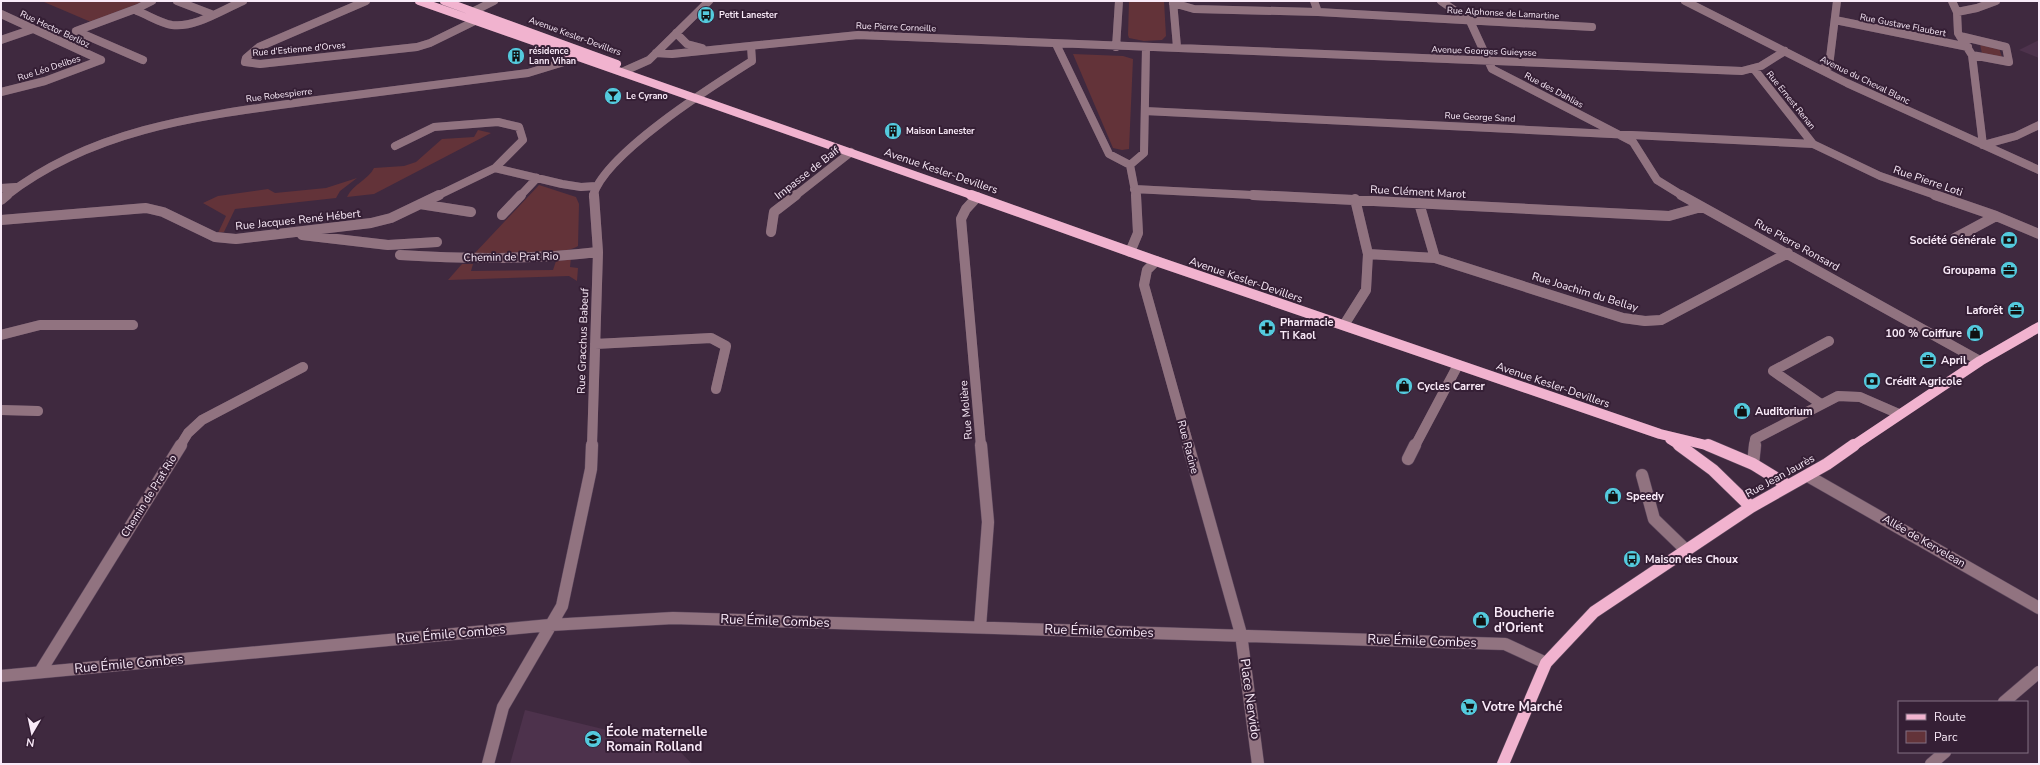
<svg xmlns="http://www.w3.org/2000/svg" width="2040" height="765" font-family="'Nunito Sans',sans-serif">
<style>
.built{fill:#4d324c}
.green{fill:#633339}
.lines{fill:none;stroke-linecap:round;stroke-linejoin:round}
.minor-far2-casing{stroke:#5d485d;stroke-width:8}
.minor-far1-casing{stroke:#5d485d;stroke-width:10}
.minor-casing{stroke:#5d485d;stroke-width:13}
.major-far2-casing{stroke:#5d485d;stroke-width:8}
.major-far1-casing{stroke:#5d485d;stroke-width:10}
.major-casing{stroke:#5d485d;stroke-width:13}
.minor-far2{stroke:#917380;stroke-width:8}
.minor-far1{stroke:#917380;stroke-width:10}
.minor{stroke:#917380;stroke-width:12}
.major-far2{stroke:#f1b3cf;stroke-width:8}
.major-far1{stroke:#f1b3cf;stroke-width:10}
.major{stroke:#f1b3cf;stroke-width:12}
.labels{text-anchor:middle;dominant-baseline:central;stroke-width:4;stroke-linejoin:round;paint-order:stroke}
.far-street-label{font-size:9px;fill:#f9eaf8;stroke:#351f35}
.far-poi-label{font-size:9px;font-weight:bold;fill:#f9eaf8;stroke:#351f35;text-anchor:start}
.street-label{font-size:11px;fill:#f9eaf8;stroke:#351f35}
.poi-label{font-size:11px;font-weight:bold;fill:#f9eaf8;stroke:#351f35;text-anchor:start}
.near-poi-label{font-size:13px;font-weight:bold;fill:#f9eaf8;stroke:#351f35;text-anchor:start}
.near-street-label{font-size:13px;fill:#f9eaf8;stroke:#351f35}
</style>
<rect width="100%" height="100%" fill="#3f293f"/>
<path class="built" d="M2039 40V58L2019 50Z
M525 710 619 733 664 735 692 764H510Z"/>
<path class="green" d="M48 1H145L91 22 44 2Z
M1129 1H1164L1166 36 1162 40 1144 41 1129 38 1128 35Z
M1980 44 1999 48 2002 57 1982 54Z
M1073 54 1123 56 1133 59 1129 149 1122 150 1113 148Z
M478 130 491 133 374 194 347 197C353 184 368 180 374 168L404 166 416 162 442 139 474 137Z
M357 178 340 191 336 198 235 209 224 232 218 233 226 216 203 203 218 196 268 189 275 193 326 188Z
M539 185 576 197 579 204 578 246C562 257 497 253 474 254Z
M571 258 570 267 578 268 577 281 569 276 448 280 462 264H473L471 271 553 270 556 261Z"/>
<g class="lines">
<defs>
<path id="minor-far2" d="M152 1 138 8 137 11C148 15 160 23 172 25 195 28 222 10 243 1
M177 1 211 14
M366 1 259 47 246 58 245 62 260 64 417 47 430 43 483 17
M1173 1 1177 47
M1314 1 1318 12
M1441 1 1470 21 1492 69 1633 142 1657 180 1683 196
M1685 1 1847 83 2039 170
M1952 1 1957 12 1958 33 1972 55 1983 145 2016 136 2039 125
M1173 3 1194 9 1318 12 1592 27
M138 8 76 31 143 60
M474 11 494 1
M1957 12 1977 8 1996 1
M1 14 101 60
M1835 20 1968 47
M676 33 687 44 702 48
M1960 36 2006 47 2009 62 1972 55
M1 40 33 29
M1056 44 1109 154 1130 165
M1116 47 1119 1
M656 53 672 54 858 35 1742 71 1761 66 1785 51
M1754 69 1813 144
M1821 69 1829 66 1837 1
M622 72 649 60 709 1
M1 92 45 81 101 60
M1145 111 1813 144 1880 176 1938 196
M395 146 434 127 498 122 519 127 523 140 495 168
M1130 165 1144 153 1146 47
M1130 165 1136 196
M1 188 16 187
M1134 189 1273 196
M6 196C96 126 208 115 317 100 388 91 458 82 528 73L564 62 582 52
M437 196 495 168 562 184 581 187 596 186
M520 196 537 178
M593 196C604 154 714 85 752 61L751 46
M795 196 851 152"/>
<path id="minor-far1" d="M1253 195 1669 216 1701 207
M1681 195 1980 361
M1935 195 1996 216 2039 234
M977 197 966 209 961 219 981 446
M1 200 7 195
M1419 203 1435 258
M420 204 471 212
M502 215 521 195
M1 220 146 208 163 212 215 237 236 239 371 223 391 218 439 195
M771 232 774 212 796 195
M302 235 388 245 437 242
M1955 238 1996 216
M1130 252 1138 233 1136 195
M1368 254 1435 258 1623 318 1645 321 1661 320 1788 253
M400 255C466 259 532 260 598 252
M1156 261 1147 270 1144 285 1189 446
M1344 325 1366 290 1368 254 1355 199
M1 335 40 325H133
M595 344 711 338 726 346 716 389
M1821 404 1773 371 1829 341
M1 410 38 411
M180 446 188 433 202 420 303 367
M592 446 598 252 594 195
M1415 446 1458 365
M1754 446 1755 439 1838 396 1860 397 1899 414"/>
<path id="minor" d="M1188 445 1241 634 1258 764
M1408 459 1415 445
M1753 464 1755 445
M1642 475 1654 519 1686 550
M1808 476 2039 608
M980 627 988 522 981 445
M40 672 181 445
M1 676 550 625 673 618 1505 644 1546 663
M2004 702 2039 672
M488 764 503 707 562 606 591 469 592 445
M1931 764 1945 752"/>
<path id="major-far2" d="M419 1 974 196
M444 1 617 64"/>
<path id="major-far1" d="M971 195 1156 261 1660 434 1710 446
M1670 439 1681 446
M1853 446 1980 361 2039 327"/>
<path id="major" d="M1679 445 1713 470 1751 507
M1708 445 1753 464 1787 485
M1503 764 1546 663 1594 612 1751 507 1827 464 1854 445"/>
</defs>
<use href="#minor-far2" class="minor-far2-casing"/>
<use href="#minor-far1" class="minor-far1-casing"/>
<use href="#minor" class="minor-casing"/>
<use href="#major-far2" class="major-far2-casing"/>
<use href="#major-far1" class="major-far1-casing"/>
<use href="#major" class="major-casing"/>
<use href="#minor-far2" class="minor-far2"/>
<use href="#minor-far1" class="minor-far1"/>
<use href="#minor" class="minor"/>
<use href="#major-far2" class="major-far2"/>
<use href="#major-far1" class="major-far1"/>
<use href="#major" class="major"/>
</g>
<defs>
<symbol id="bus-disc" viewBox="-11 -11 22 22"><circle r="9.5" fill="#54cadd" stroke="#351f35"/><path d="M-5-6H5V4H4V6H2V4H-2V6H-4V4H-5ZM-3.5-4V0h7V-4ZM-3.5 1.2v1.5H-2V1.2ZM2 1.2v1.5H3.5V1.2Z" fill="#111"/></symbol>
<symbol id="building-disc" viewBox="-11 -11 22 22"><circle r="9.5" fill="#54cadd" stroke="#351f35"/><path d="M-4-6H4V6H1V3H-1V6H-4ZM-2.5-4.3h1.7v1.8h-1.7ZM.8-4.3h1.7v1.8H.8ZM-2.5-1h1.7V.8h-1.7ZM.8-1h1.7V.8H.8Z" fill="#111"/></symbol>
<symbol id="bar-disc" viewBox="-11 -11 22 22"><circle r="9.5" fill="#54cadd" stroke="#351f35"/><path d="M-6-5H6L.8 .8V4.5H3.5V6h-7V4.5H-.8V.8Z" fill="#111"/></symbol>
<symbol id="bank-disc" viewBox="-11 -11 22 22"><circle r="9.5" fill="#54cadd" stroke="#351f35"/><path d="M-6-4H6V4H-6ZM0-2.3a2.3 2.3 0 1 0 0 4.6a2.3 2.3 0 1 0 0-4.6Z" fill="#111"/></symbol>
<symbol id="office-disc" viewBox="-11 -11 22 22"><circle r="9.5" fill="#54cadd" stroke="#351f35"/><path d="M-6-3h4V-5.5h4V-3h4V5H-6ZM-1-4.5V-3h2v-1.5ZM-6 0V1H6V0Z" fill="#111"/></symbol>
<symbol id="pharmacy-disc" viewBox="-11 -11 22 22"><circle r="9.5" fill="#54cadd" stroke="#351f35"/><path d="M-2-6h4v4h4v4h-4v4h-4v-4h-4v-4h4Z" fill="#111"/></symbol>
<symbol id="shop-disc" viewBox="-11 -11 22 22"><circle r="9.5" fill="#54cadd" stroke="#351f35"/><path d="M-5-2.5h2.3a2.7 3.5 0 0 1 5.4 0H5L5.5 6h-11ZM-1.5-2.5h3a1.5 2.3 0 0 0-3 0Z" fill="#111"/></symbol>
<symbol id="supermarket-disc" viewBox="-11 -11 22 22"><circle r="9.5" fill="#54cadd" stroke="#351f35"/><path d="M-6-5.5h2.5l.6 2H6L4.5 2H-2.5L-4.4-4H-6ZM-1.5 3.2a1.3 1.3 0 1 0 .1 0ZM3 3.2a1.3 1.3 0 1 0 .1 0Z" fill="#111"/></symbol>
<symbol id="school-disc" viewBox="-11 -11 22 22"><circle r="9.5" fill="#54cadd" stroke="#351f35"/><path d="M0-5L7-2L0 1L-7-2ZM-4 1L0 2.5L4 1V4Q0 6-4 4Z" fill="#111"/></symbol>
</defs>
<g fill-rule="evenodd">
<use href="#bus-disc" x="696" y="5" width="20" height="20"/>
<use href="#building-disc" x="506" y="46" width="20" height="20"/>
<use href="#bar-disc" x="603" y="86" width="20" height="20"/>
<use href="#building-disc" x="883" y="121" width="20" height="20"/>
<use href="#bank-disc" x="1999" y="230" width="20" height="20"/>
<use href="#office-disc" x="1999" y="260" width="20" height="20"/>
<use href="#office-disc" x="2006" y="300" width="20" height="20"/>
<use href="#pharmacy-disc" x="1257" y="318" width="20" height="20"/>
<use href="#shop-disc" x="1965" y="323" width="20" height="20"/>
<use href="#office-disc" x="1918" y="350" width="20" height="20"/>
<use href="#bank-disc" x="1862" y="371" width="20" height="20"/>
<use href="#shop-disc" x="1394" y="376" width="20" height="20"/>
<use href="#shop-disc" x="1732" y="401" width="20" height="20"/>
<use href="#shop-disc" x="1603" y="486" width="20" height="20"/>
<use href="#bus-disc" x="1622" y="549" width="20" height="20"/>
<use href="#shop-disc" x="1471" y="610" width="20" height="20"/>
<use href="#supermarket-disc" x="1459" y="697" width="20" height="20"/>
<use href="#school-disc" x="583" y="729" width="20" height="20"/>
</g>
<g class="labels">
<g class="far-street-label">
<text transform="translate(1503 13) rotate(3)">Rue Alphonse de Lamartine</text>
<text transform="translate(1903 25) rotate(11)">Rue Gustave Flaubert</text>
<text transform="translate(896 27) rotate(2)">Rue Pierre Corneille</text>
<text transform="translate(55 29) rotate(25)">Rue Hector Berlioz</text>
<text transform="translate(575 36) rotate(20)">Avenue Kesler-Devillers</text>
<text transform="translate(299 49) rotate(-5)">Rue d'Estienne d'Orves</text>
<text transform="translate(1484 51) rotate(2)">Avenue Georges Guieysse</text>
<text transform="translate(49 68) rotate(-18)">Rue Léo Delibes</text>
<text transform="translate(1865 80) rotate(26)">Avenue du Cheval Blanc</text>
<text transform="translate(1554 90) rotate(28)">Rue des Dahlias</text>
<text transform="translate(279 95) rotate(-7)">Rue Robespierre</text>
<text transform="translate(1791 100) rotate(51)">Rue Ernest Renan</text>
<text transform="translate(1480 117) rotate(3)">Rue George Sand</text>
</g>
<g class="far-poi-label">
<text x="719" y="15">Petit Lanester</text>
<text x="529" y="51">résidence<tspan x="529" dy="10">Lann Vihan</tspan></text>
<text x="626" y="96">Le Cyrano</text>
<text x="906" y="131">Maison Lanester</text>
</g>
<g class="street-label">
<text transform="translate(941 171) rotate(19)">Avenue Kesler-Devillers</text>
<text transform="translate(807 173) rotate(-38)">Impasse de Baif</text>
<text transform="translate(1928 181) rotate(19)">Rue Pierre Loti</text>
<text transform="translate(1418 192) rotate(3)">Rue Clément Marot</text>
<text transform="translate(298 220) rotate(-6)">Rue Jacques René Hébert</text>
<text transform="translate(1797 245) rotate(29)">Rue Pierre Ronsard</text>
<text transform="translate(511 257) rotate(-1)">Chemin de Prat Rio</text>
<text transform="translate(1246 280) rotate(19)">Avenue Kesler-Devillers</text>
<text transform="translate(1585 292) rotate(17)">Rue Joachim du Bellay</text>
<text transform="translate(583 341) rotate(-88)">Rue Gracchus Babeuf</text>
<text transform="translate(1553 385) rotate(19)">Avenue Kesler-Devillers</text>
<text transform="translate(966 410) rotate(-95)">Rue Molière</text>
<text transform="translate(1188 447) rotate(75)">Rue Racine</text>
<text transform="translate(1780 476) rotate(-29)">Rue Jean Jaurès</text>
<text transform="translate(149 496) rotate(-58)">Chemin de Prat Rio</text>
<text transform="translate(1924 541) rotate(30)">Allée de Kervelean</text>
</g>
<g class="poi-label">
<text x="1996" y="240" text-anchor="end">Société Générale</text>
<text x="1996" y="270" text-anchor="end">Groupama</text>
<text x="2003" y="310" text-anchor="end">Laforêt</text>
<text x="1280" y="322">Pharmacie<tspan x="1280" dy="13">Ti Kaol</tspan></text>
<text x="1962" y="333" text-anchor="end">100 % Coiffure</text>
<text x="1941" y="360">April</text>
<text x="1885" y="381">Crédit Agricole</text>
<text x="1417" y="386">Cycles Carrer</text>
<text x="1755" y="411">Auditorium</text>
<text x="1626" y="496">Speedy</text>
<text x="1645" y="559">Maison des Choux</text>
</g>
<g class="near-poi-label">
<text x="1494" y="613">Boucherie<tspan x="1494" dy="15">d'Orient</tspan></text>
<text x="1482" y="707">Votre Marché</text>
<text x="606" y="732">École maternelle<tspan x="606" dy="15">Romain Rolland</tspan></text>
</g>
<g class="near-street-label">
<text transform="translate(775 621) rotate(2)">Rue Émile Combes</text>
<text transform="translate(1099 631) rotate(2)">Rue Émile Combes</text>
<text transform="translate(451 634) rotate(-5)">Rue Émile Combes</text>
<text transform="translate(1422 641) rotate(2)">Rue Émile Combes</text>
<text transform="translate(129 664) rotate(-5)">Rue Émile Combes</text>
<text transform="translate(1250 699) rotate(82)">Place Nervido</text>
</g>
</g>
<rect width="2040" height="765" fill="none" stroke="#f9eaf8" stroke-width="4"/>
<rect x="1898" y="701" width="130" height="52" fill="#351f35" stroke="#837083"/>
<rect x="1906" y="714" width="20" height="6" fill="#f1b3cf" stroke="#837083"/>
<text x="1934" y="721" font-size="12" fill="#f9eaf8">Route</text>
<rect x="1906" y="731" width="20" height="12" fill="#633339" stroke="#837083"/>
<text x="1934" y="741" font-size="12" fill="#f9eaf8">Parc</text>
<g transform="translate(32 733) rotate(189)" stroke="#351f35" stroke-width="3" paint-order="stroke">
<path d="M0-3L7 15L0 10L-7 15Z" fill="#f9eaf8"/>
<text y="-6" font-size="11" font-weight="bold" text-anchor="middle" fill="#f9eaf8">N</text>
</g>
</svg>
